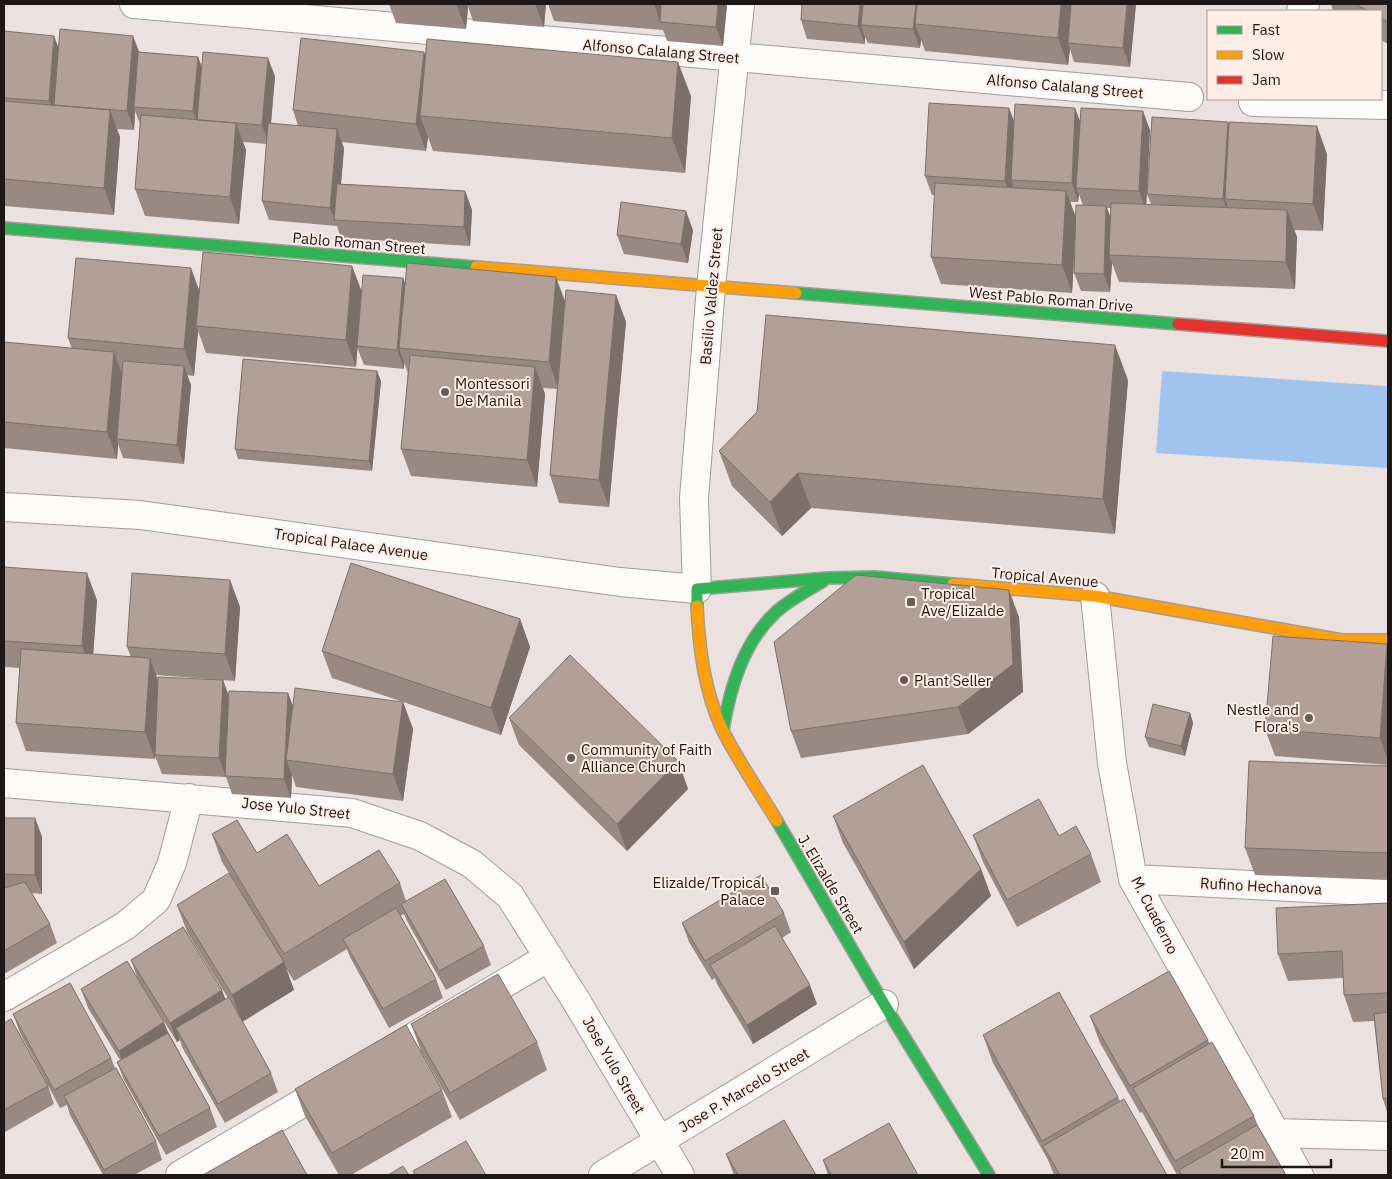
<svg xmlns="http://www.w3.org/2000/svg" width="1392" height="1179" font-family="'IBM Plex Sans',sans-serif">
<style>
.water{fill:#a0c4ee}
.lines{fill:none;stroke-linecap:round;stroke-linejoin:round}
.street-casing{stroke:#a29c99;stroke-width:30}
.fast-casing{stroke:#a29c99;stroke-width:14}
.slow-casing{stroke:#a29c99;stroke-width:14}
.jam-casing{stroke:#a29c99;stroke-width:14}
.street{stroke:#fcfbfa;stroke-width:28}
.fast{stroke:#30b455;stroke-width:11}
.slow{stroke:#ff9f0a;stroke-width:11}
.jam{stroke:#e5322d;stroke-width:11}
.wall{fill:#988983;fill-rule:evenodd}
.shaded-wall{fill:#7c6f6a}
.building{fill:#b19f98;stroke:#7c6f6a}
.poi-dot{fill:#655e5c;stroke:#ffede6;stroke-width:2}
.labels{text-anchor:middle;dominant-baseline:central;stroke-width:4;stroke-linejoin:round;paint-order:stroke}
.street-label{font-size:15px;fill:#1d1715;stroke:#ffede6}
.poi-label{font-size:15px;fill:#1d1715;stroke:#ffede6;text-anchor:start}
</style>
<rect width="100%" height="100%" fill="#ebe2df"/>
<path class="water" d="M1162 371 1388 386V468L1156 453Z"/>
<g class="lines">
<defs>
<path id="street" d="M134 4 1189 97
M1301 11 1305 4
M1255 99 1253 102 1388 105
M4 507 140 515 620 582 697 589 694 498 711 287 740 4
M1095 596 1112 763 1133 879 1299 1175
M4 783 352 813 420 836 472 864 510 896 575 999 680 1175
M1133 879 1388 892
M4 997 125 926 156 900 172 863 189 798
M380 1057 549 957
M1274 1133 1388 1136
M180 1175 333 1085
M603 1175 884 1004"/>
<path id="fast" d="M4 228 476 267
M796 293 1178 324
M697 606V589L828 578 875 577 953 584
M723 730C730 688 743 643 775 613 789 600 807 591 823 581
M777 821 884 1004 989 1175"/>
<path id="slow" d="M476 267 796 293
M953 584 1095 596 1342 640H1388
M697 606C699 647 704 690 722 729 738 761 759 791 777 821"/>
<path id="jam" d="M1178 324 1388 341"/>
</defs>
<use href="#street" class="street-casing"/>
<use href="#fast" class="fast-casing"/>
<use href="#slow" class="slow-casing"/>
<use href="#jam" class="jam-casing"/>
<use href="#street" class="street"/>
<use href="#fast" class="fast"/>
<use href="#slow" class="slow"/>
<use href="#jam" class="jam"/>
</g>
<path class="wall" d="M389 4H546L544 27 473 21 468 6 466 29 396 23Z
M548 4H727L723 46 667 41 663 30 554 21Z
M1136 4 1130 67 1074 62 1070 49 1068 65 925 51 921 40 920 48 868 43 865 37V44L807 39 801 20Z
M1331 4H1388V44L1381 40V11H1333Z
M4 31 59 47 139 52 198 57 202 68 275 76 271 124 298 126 293 110 426 55 691 96 685 173 433 151 428 137 426 151 341 142 344 148 341 184 465 191 472 210 470 246 341 238 337 226 269 220 262 201 267 144 243 142 246 150 239 224 145 216 135 189 140 124 135 111 134 130 117 129 120 137 114 215 4 206Z
M1009 108 1014 121 1150 130 1146 204H1151L1147 194 1229 126 1327 154 1323 231 1294 230 1297 237 1295 289 1119 282 1112 263 1110 292 1081 291 1074 273 1075 248 1072 293 941 284 931 257 935 195H932L925 176ZM1079 194 1083 206 1076 217 1070 202H1078ZM1107 208H1111V218Z
M693 230 688 263 624 254 617 235Z
M352 266 362 292 403 278 405 283 565 301 616 295 626 322 609 507 559 503 550 475 557 389 543 388 545 394 537 487 411 476 401 449 408 373 404 363V369L364 365 357 347 356 367 206 353 198 331 194 376 187 375 191 385 184 464 123 458 118 444 117 459 4 448V342L72 349 68 338 199 291Z
M1128 380 1115 534 811 508 782 536 732 486 719 451Z
M381 381 372 471 238 459 235 449Z
M4 567 97 600 93 654 131 657 127 647 230 580 240 607 235 681 156 675 158 682 223 680 229 697 288 693 293 707 403 702 413 729 403 801 296 787 292 775 291 798 232 794 226 777 162 774 155 756V759L26 751 16 723 20 668 4 667Z
M1019 617 1023 692 968 734 801 758 791 731Z
M520 619 530 647 501 735 332 678 322 651Z
M1388 648V765L1275 756 1265 729Z
M1190 713 1193 723 1185 756 1149 747 1145 737Z
M509 718 678 761 688 789 627 851 519 745Z
M1388 766V880L1255 875 1245 848Z
M833 816 981 869 991 896 914 969 843 843Z
M4 818H35L42 837V894L32 893 50 924 57 943 4 974Z
M212 834 257 853 319 886 400 883 406 901 484 946 491 965 446 990 408 923 404 914 400 916 436 979 443 998 389 1028 350 957 347 949 294 981 285 967 294 990 242 1022 271 1073 278 1092 225 1123 182 1047 180 1040 177 1042 149 997 210 1108 217 1127 166 1155 124 1080 117 1062 120 1060 88 1008 81 989 137 977 131 960 225 1000 228 998 187 932 177 905 242 894 222 862Z
M973 835 1059 836 1091 854 1101 882 1017 927 983 862Z
M1388 903V1115L1383 1099 1374 1021 1353 1022 1344 995 1343 978 1288 981 1278 954Z
M784 913 791 932 782 938 817 1004 753 1044 717 984 715 978 712 980 689 942 682 923Z
M13 1014 111 1058 115 1068 156 1141 162 1160 134 1175H103L70 1115 67 1105 60 1108 20 1033Z
M1090 1016 1208 1040 1210 1044 1254 1116 1258 1126 1286 1175H1177L1142 1112 1140 1113 1100 1043Z
M4 1023 48 1086 54 1104 5 1132 4 1129Z
M411 1024 537 1042 547 1070 460 1120 421 1051Z
M983 1035 1118 1097 1120 1101 1167 1175H1054L1048 1160 993 1063Z
M295 1089 442 1090 452 1117 351 1175H339L305 1116Z
M726 1154 816 1175H734Z
M823 1160 918 1175H828Z"/>
<path class="shaded-wall" d="M456 4H467L468 6 466 29Z
M535 4H546L544 27Z
M654 4H665L660 22Z
M718 4H727L723 46 716 27Z
M860 4H869L861 25 865 37V44L858 26Z
M916 4H924L915 24 921 40 920 48 913 29Z
M1061 4H1074L1068 43 1070 49 1068 65 1058 38Z
M1127 4H1136L1130 67 1123 48Z
M54 36 61 54 56 120 49 101Z
M133 36 140 54 134 107 135 111 134 130 127 111Z
M424 52 434 79 420 116 428 137 426 151 416 124Z
M198 57 205 76 200 130 193 111Z
M268 58 275 76 269 144 262 125Z
M678 62 691 96 685 173 672 138Z
M1009 108 1016 127 1011 180 1013 185 1012 200 1005 181Z
M1075 108 1082 126 1076 188 1079 194 1078 202 1072 183Z
M110 110 120 137 114 215 104 188Z
M1143 111 1150 130 1146 210 1139 191Z
M1228 122 1234 141 1225 199 1230 213V218L1223 199Z
M236 123 246 150 239 224 230 197Z
M1317 126 1327 154 1323 231 1313 204Z
M337 129 344 148 338 220H335L330 208Z
M465 191 472 210 470 246 464 227Z
M1066 191 1076 218 1072 293 1062 265Z
M1106 206 1113 225 1109 255 1112 263 1110 292 1104 274Z
M1287 210 1297 237 1295 289 1286 262Z
M686 211 693 230 688 263 681 244Z
M352 266 362 293 356 367 346 340Z
M191 268 201 295 196 326 198 331 194 376 184 349Z
M556 277 566 304 559 390 549 362Z
M403 278 410 297 399 348 404 363V369L397 350Z
M616 295 626 322 609 507 599 480Z
M1115 345 1128 380 1115 534 1103 499Z
M114 352 124 380 117 439 118 444 117 459 107 432Z
M184 366 191 385 184 464 177 445Z
M535 367 545 394 537 487 527 460Z
M377 371 381 381 372 471 369 461Z
M798 473 811 508 782 536 770 502Z
M87 573 97 600 92 673 82 646Z
M230 580 240 607 235 681 225 654Z
M1009 590 1019 617 1023 692 968 734 958 707Z
M520 619 530 647 501 735 491 708Z
M1387 644 1388 648V761L1380 738Z
M150 658 160 686 155 759 145 732Z
M223 680 230 699 226 777 219 758Z
M288 693 295 712 286 760 292 775 291 798 284 779Z
M403 702 413 729 403 801 393 774Z
M1190 713 1193 723 1185 756 1181 746Z
M678 761 688 789 627 851 617 824Z
M35 818 42 837V894L35 875Z
M981 869 991 896 914 969 904 942Z
M284 962 294 990 242 1022 232 995Z
M810 985 817 1004 753 1044 747 1025Z
M222 990 229 1009 176 1028 180 1040 177 1042 170 1023Z
M164 1022 171 1041 125 1070 119 1051Z"/>
<path class="building" d="M661 4H718L716 27 660 22Z
M802 4H860L858 26 801 20Z
M863 4H916L913 29 861 25Z
M917 4H1061L1058 38 915 24Z
M1071 4H1127L1123 48 1068 43Z
M1355 4H1388V22L1381 18V11H1368Z
M60 29 133 36 127 111 54 105Z
M4 31 54 36 49 101 4 98Z
M301 38 424 52 416 124 293 110Z
M427 39 678 62 672 138 420 116Z
M138 52 198 57 193 111 134 107Z
M203 52 268 58 262 125 197 120Z
M4 101 110 110 104 188 4 179Z
M929 103 1009 108 1005 181 925 176Z
M1015 104 1075 108 1072 183 1011 180Z
M1081 108 1143 111 1139 191 1076 188Z
M141 115 236 123 230 197 135 189Z
M1152 117 1228 122 1223 199 1147 194Z
M1229 122 1317 126 1313 204 1225 199Z
M268 123 337 129 330 208 262 201Z
M935 183 1066 191 1062 265 931 257Z
M337 184 465 191 464 227 334 220Z
M621 202 686 211 681 244 617 235Z
M1111 203 1287 210 1286 262 1109 255Z
M1076 205 1106 206 1104 274 1074 273Z
M203 252 352 266 346 340 196 326Z
M76 258 191 268 184 349 68 338Z
M407 263 556 277 549 362 399 348Z
M363 275 403 278 397 350 357 346Z
M566 290 616 295 599 480 550 475Z
M766 315 1115 345 1103 499 798 473 770 502 719 451 757 412Z
M4 342 114 352 107 432 4 422Z
M410 355 535 367 527 460 401 449Z
M243 359 377 371 369 461 235 449Z
M123 361 184 366 177 445 117 439Z
M351 563 520 619 491 708 322 651Z
M4 567 87 573 82 646 4 641Z
M132 573 230 580 225 654 127 647Z
M856 575 1009 590 1013 664 958 707 791 731 774 642Z
M1273 636 1387 644 1380 738 1265 729Z
M21 649 150 658 145 732 16 723Z
M570 655 678 761 617 824 509 718Z
M158 677 223 680 219 758 155 755Z
M295 688 403 702 393 774 286 760Z
M229 691 288 693 284 779 225 776Z
M1153 704 1190 713 1181 746 1145 737Z
M1249 761 1388 766V853L1245 848Z
M923 765 981 869 904 942 833 816Z
M1039 799 1059 836 1076 826 1091 854 1007 900 973 835Z
M4 818H35V875L4 874Z
M237 820 257 853 287 834 319 886 379 850 400 883 284 954 212 834Z
M229 873 284 962 232 995 177 905Z
M761 875 784 913 705 961 682 923Z
M445 879 484 946 439 971 401 904Z
M25 882 50 924 4 951V888Z
M1388 903V993L1344 995 1342 951 1278 954 1276 908Z
M396 908 436 979 383 1009 343 939Z
M775 926 810 985 747 1025 710 965Z
M183 927 222 990 170 1023 131 960Z
M127 961 164 1022 119 1051 81 989Z
M1169 971 1208 1040 1130 1086 1090 1016Z
M498 974 537 1042 450 1093 411 1024Z
M70 983 111 1058 54 1090 13 1014Z
M1059 992 1118 1097 1042 1141 983 1035Z
M229 997 271 1073 218 1104 176 1028Z
M1388 1012V1098L1383 1099 1374 1014Z
M11 1019 48 1086 4 1110V1023Z
M406 1025 442 1090 332 1153 295 1089Z
M168 1033 210 1108 159 1136 117 1062Z
M1212 1042 1254 1116 1175 1161 1133 1088Z
M116 1068 156 1141 104 1170 64 1096Z
M1124 1099 1167 1175H1060L1043 1146Z
M784 1120 816 1175H738L726 1154Z
M889 1123 918 1175H831L823 1160Z
M1257 1125 1286 1175H1182L1179 1170Z
M282 1130 307 1175H203Z
M466 1141 486 1175H415L413 1171Z
M403 1166 409 1175H388Z"/>
<g class="poi-dot">
<circle cx="445" cy="392" r="5"/>
<rect x="906" y="597" width="10" height="10" rx="2.5"/>
<circle cx="904" cy="680" r="5"/>
<circle cx="1309" cy="718" r="5"/>
<circle cx="571" cy="758" r="5"/>
<rect x="770" y="886" width="10" height="10" rx="2.5"/>
</g>
<g class="labels">
<g class="street-label">
<text transform="translate(661 51) rotate(5)">Alfonso Calalang Street</text>
<text transform="translate(1065 86) rotate(5)">Alfonso Calalang Street</text>
<text transform="translate(359 243) rotate(5)">Pablo Roman Street</text>
<text transform="translate(711 296) rotate(-85)">Basilio Valdez Street</text>
<text transform="translate(1051 299) rotate(5)">West Pablo Roman Drive</text>
<text transform="translate(351 544) rotate(8)">Tropical Palace Avenue</text>
<text transform="translate(1045 577) rotate(5)">Tropical Avenue</text>
<text transform="translate(296 808) rotate(6)">Jose Yulo Street</text>
<text transform="translate(831 884) rotate(59)">J. Elizalde Street</text>
<text transform="translate(1261 886) rotate(3)">Rufino Hechanova</text>
<text transform="translate(1155 915) rotate(63)">M. Cuaderno</text>
<text transform="translate(614 1065) rotate(60)">Jose Yulo Street</text>
<text transform="translate(744 1090) rotate(-31)">Jose P. Marcelo Street</text>
</g>
<g class="poi-label">
<text x="455" y="383">Montessori<tspan x="455" dy="17">De Manila</tspan></text>
<text x="921" y="593">Tropical<tspan x="921" dy="17">Ave/Elizalde</tspan></text>
<text x="914" y="680">Plant Seller</text>
<text x="1299" y="709" text-anchor="end">Nestle and<tspan x="1299" dy="17">Flora's</tspan></text>
<text x="581" y="749">Community of Faith<tspan x="581" dy="17">Alliance Church</tspan></text>
<text x="765" y="882" text-anchor="end">Elizalde/Tropical<tspan x="765" dy="17">Palace</tspan></text>
</g>
</g>
<rect width="1392" height="1179" fill="none" stroke="#1d1715" stroke-width="10"/>
<rect x="1207" y="10" width="175" height="90" fill="#ffede6" stroke="#a59792"/>
<rect x="1217" y="26" width="25" height="8" fill="#30b455" stroke="#a59792"/>
<text x="1252" y="35" font-size="15" fill="#1d1715">Fast</text>
<rect x="1217" y="51" width="25" height="8" fill="#ff9f0a" stroke="#a59792"/>
<text x="1252" y="60" font-size="15" fill="#1d1715">Slow</text>
<rect x="1217" y="76" width="25" height="8" fill="#e5322d" stroke="#a59792"/>
<text x="1252" y="85" font-size="15" fill="#1d1715">Jam</text>
<path d="M1222 1159v8h109v-8" fill="none" stroke="#1d1715" stroke-width="2.5"/>
<text x="1230" y="1159" font-size="15" fill="#1d1715" stroke="#ffede6" stroke-width="4" paint-order="stroke">20 m</text>
</svg>
